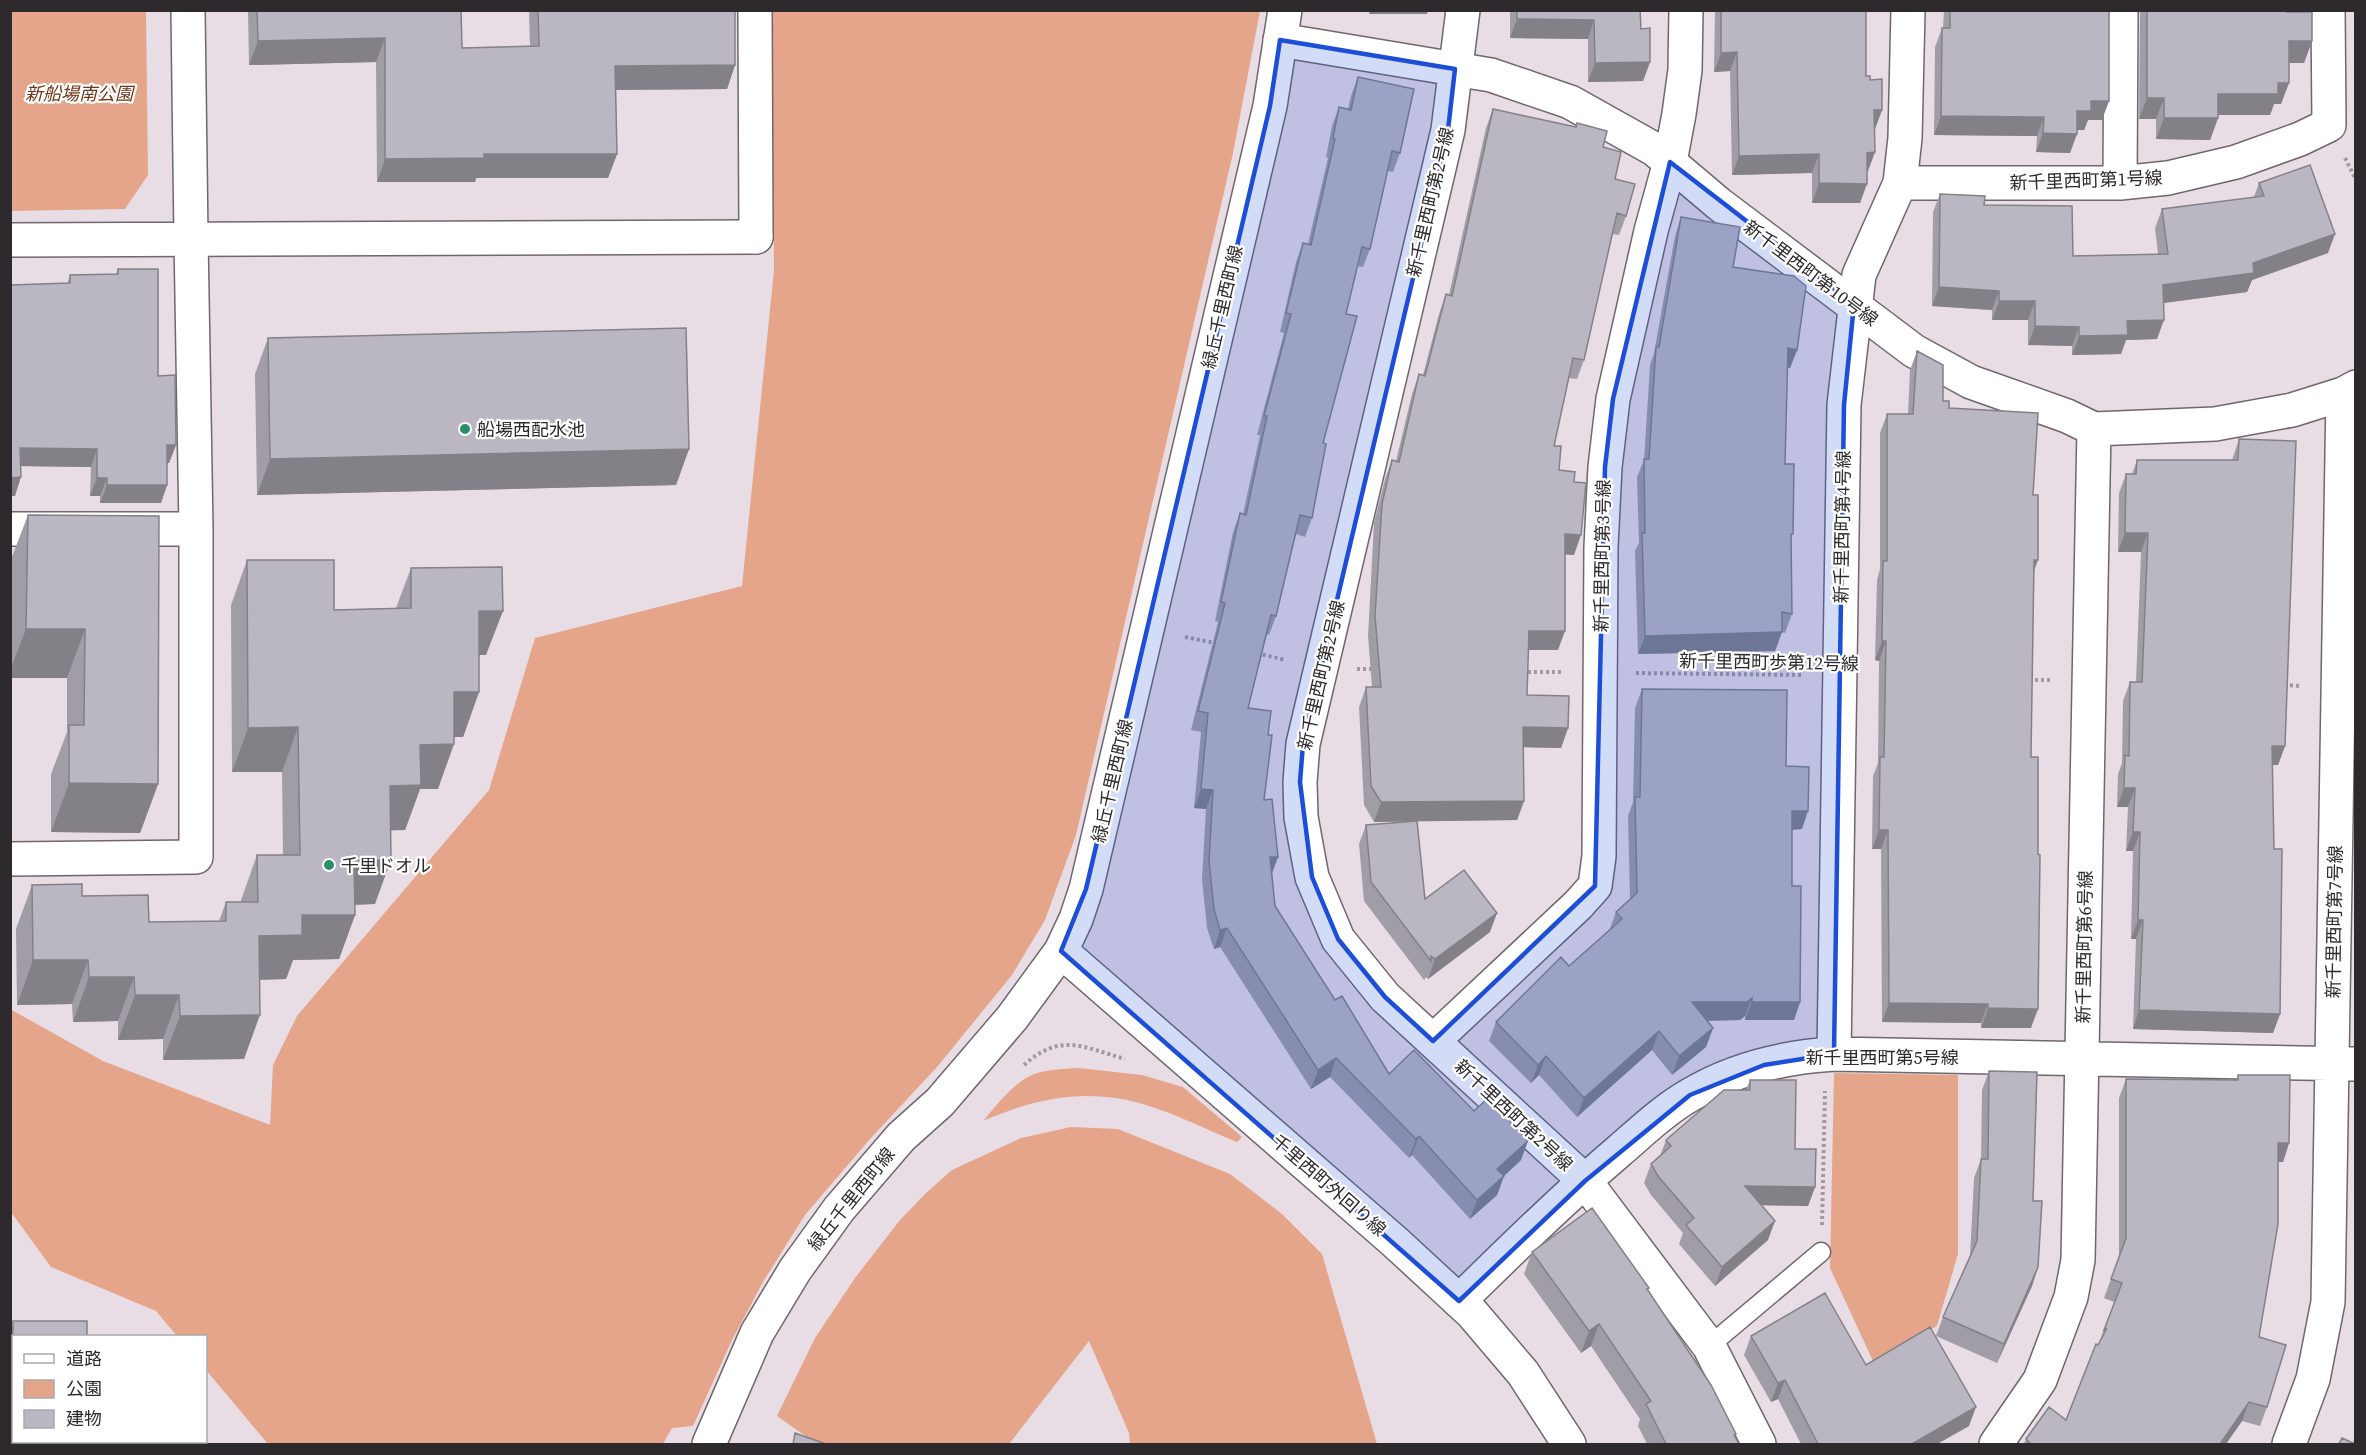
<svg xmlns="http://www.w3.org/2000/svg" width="2366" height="1455" font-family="'Source Serif 4','Noto Sans JP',serif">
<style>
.green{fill:#e5a58a}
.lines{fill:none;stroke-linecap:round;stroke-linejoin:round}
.lane-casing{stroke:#70666d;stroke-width:21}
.street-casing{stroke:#70666d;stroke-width:36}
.secondary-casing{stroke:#70666d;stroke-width:36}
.path{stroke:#a1999f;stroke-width:4;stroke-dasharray:3 3;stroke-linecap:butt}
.lane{stroke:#fff;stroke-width:18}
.street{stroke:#fff;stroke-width:33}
.secondary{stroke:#fff;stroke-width:33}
.wall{fill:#a19da7}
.shaded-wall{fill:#838088}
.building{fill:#bbb7c2;stroke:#838088;stroke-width:1.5}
.marked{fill:#1d4ed8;fill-opacity:0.2;stroke:#1d4ed8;stroke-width:4.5;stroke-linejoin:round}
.poi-dot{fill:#2a8e68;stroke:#fff;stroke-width:2}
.labels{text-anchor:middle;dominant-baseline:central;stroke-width:4.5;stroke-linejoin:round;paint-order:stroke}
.park-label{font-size:18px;font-style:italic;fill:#6f3417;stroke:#fff}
.street-label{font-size:18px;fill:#2d292c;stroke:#fff}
.poi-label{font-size:18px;fill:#2d292c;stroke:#fff;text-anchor:start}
</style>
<rect width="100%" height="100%" fill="#e8dde5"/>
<path class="green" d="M10 11H146L148 175 125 209 11 211Z
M771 11H1260L1233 153 1076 835 1045 920 1012 975 937 1067 870 1139 805 1215 763 1282 732 1340 693 1426 672 1428 663 1444H268L206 1370V1336H177L156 1311 51 1267 11 1212 10 1009 103 1061 270 1125 273 1065 297 1016 489 790 535 638 742 586 774 270Z
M1079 1068 1142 1075 1183 1087 1242 1137 1237 1142C1205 1129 1172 1112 1139 1103 1085 1088 1033 1099 983 1121 996 1106 1010 1087 1028 1077 1042 1069 1063 1069 1079 1068Z
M1834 1073 1958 1075V1254L1937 1326 1873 1361 1830 1268Z
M1071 1127 1118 1129 1230 1174 1282 1214 1322 1254 1377 1444H1130L1129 1433 1089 1341 1009 1444H817L777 1416 815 1338 855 1278 900 1220 926 1193 952 1170 1021 1138Z"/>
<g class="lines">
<defs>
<path id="lane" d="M1709 1346 1821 1252"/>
<path id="street" d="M755 10 756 237
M1463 10 1448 130 1303 744 1300 782 1301 817 1307 850 1312 877 1338 939 1385 997 1585 1181 1709 1346 1759 1444
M1280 40 1491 75 1570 102 1654 149 1719 204 1914 351 1971 382 2067 416 2094 429 2215 424 2292 410 2343 394 2356 387
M1900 183H2120L2168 178 2236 162 2300 139 2329 125 2328 10
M2120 183 2121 10
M10 529H196
M10 859 196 857V529L191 238
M1433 1041 1578 905 1595 886 1599 856 1601 547 1605 467 1613 399 1651 231 1670 162 1679 114 1685 70 1686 10
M1834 1054 1844 405 1859 275 1900 183 1905 138 1908 10
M1459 1301C1511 1250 1563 1199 1619 1151 1641 1132 1664 1110 1690 1095 1734 1069 1784 1057 1834 1054L2356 1064
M1996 1444 2040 1380 2071 1297 2078 1260 2094 429
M2289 1444 2313 1379 2328 1302 2343 394"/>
<path id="secondary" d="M188 10 191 238
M10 240 756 237
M1061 951 1395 1242 1472 1313 1523 1373 1569 1444
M709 1444 757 1333 795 1270 839 1209 901 1137 940 1102 1012 1018 1061 951 1076 919 1086 889 1270 106 1285 10"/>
</defs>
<use href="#lane" class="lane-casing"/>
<use href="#street" class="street-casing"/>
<use href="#secondary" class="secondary-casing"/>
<path class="path" d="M2345 158 2356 180
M1185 637 1215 643
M1257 653 1285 660
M1357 669H1374
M1522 672H1563
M1636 673 1803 675
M2029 680H2052
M2284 685 2301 686
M1024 1065C1061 1032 1083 1047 1125 1059
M1822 1225 1825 1091"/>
<use href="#lane" class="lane"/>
<use href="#street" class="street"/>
<use href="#secondary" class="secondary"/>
</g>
<path class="wall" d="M248 10H461L462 48 530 46 529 10H735V65L727 89 616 90 617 154 608 178H476L475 182H377L376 62 249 65Z
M1510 10H1640L1641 29 1650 62 1643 81 1588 82V39L1510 38Z
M1715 10H1866V76L1870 80 1882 110 1875 129V152L1867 171 1860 203H1812V173L1732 175 1730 71 1714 72Z
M1944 10H2109L2102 120H2088L2084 130H2077L2070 153 2036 152 2037 136 1934 135 1935 47 1942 28H1943Z
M2140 10H2286V12L2312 41 2304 63H2289L2281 104H2274L2270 115H2218V118L2210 140 2156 139V119H2139Z
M1358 77 1400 153 1393 172 1387 171 1370 249 1363 267 1357 266 1346 314 1323 443 1312 518 1305 537 1296 534 1276 616 1269 635 1267 634 1248 708 1268 735 1264 800 1278 857 1272 872 1275 906 1335 1000 1389 1074 1521 1160 1504 1176 1497 1195 1470 1219 1412 1155 1409 1158 1330 1077 1311 1089 1220 947 1214 949 1207 928 1202 879 1206 809 1194 808 1201 732 1191 730 1218 622 1215 621 1233 532 1240 513 1243 514 1260 435H1257L1284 333 1280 332 1296 262 1303 243 1308 244 1328 158 1326 157 1332 126 1339 107 1348 109 1351 96Z
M1493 109 1603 147 1615 179 1626 216 1619 235 1612 234 1584 360 1577 379 1569 378 1554 446 1559 470 1574 482V555L1565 554 1558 650H1528L1527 695 1568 728 1561 748 1523 747 1524 801 1517 820 1417 821 1425 899 1490 932 1428 979 1426 977 1424 980 1364 901 1359 844 1366 825 1410 821 1374 822 1364 805 1359 707 1366 687H1372L1368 636 1374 523 1385 479 1392 460 1396 461 1412 394 1419 374 1423 375 1439 314 1446 294 1449 295 1486 128Z
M2259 183 2328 253 2252 280 2247 292 2163 303 2157 339 2126 340 2121 354 2072 355V346L2028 345V320H1992V310L1932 306 1933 212 1940 194 1984 205 2073 256 2158 254 2155 228 2162 209 2254 197Z
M1681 217 1733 267 1797 350 1790 368H1787L1785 464 1791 539 1792 614 1785 633 1782 632 1775 651 1638 654 1635 551 1639 543 1637 477 1644 460 1650 365 1654 353 1675 236Z
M118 269 158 376 176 445 169 463H167V485L161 503H100V496H90L91 467 21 466 15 496H10V285L67 284 70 275 116 274Z
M268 338 689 449 676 485 257 495 255 374Z
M1917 351 1943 401 1949 408 2033 495 2034 572 2031 757V1028H1981V1023L1882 1022 1881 849H1872L1873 776 1878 763 1879 661 1875 660 1877 580 1880 569V433L1887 414H1908L1910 370Z
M2239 439 2285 746 2278 765H2272L2274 849 2280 1014 2273 1033 2133 1029 2136 939H2131L2133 851H2126L2128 807H2117L2118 774 2122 763 2123 701 2130 682H2136L2141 552H2118L2119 493 2126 474H2132L2137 460H2232Z
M28 515 159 516 158 784 140 833 51 832V774L67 732V678H10V562Z
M247 560 334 610 396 608 411 568 486 655H479V692L463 737H454L438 789H420L405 830H391L375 904 355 905V915L339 959 293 960 286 979 260 980 244 1059 163 1060V1039L118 1040V1021L73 1022 72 1004 17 1005 16 929 32 885 82 896 149 922 219 921 226 902H241V900L257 855H283L282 772H232L231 605Z
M1642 689 1786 766 1802 829 1792 830V886L1800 1002 1794 1020H1745V1016L1740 1020 1707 1021 1713 1028 1706 1047 1672 1075 1652 1050 1577 1117 1539 1075 1531 1083 1489 1041 1496 1022 1569 966 1609 931 1616 912 1630 899 1628 816 1633 802 1635 708Z
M1989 1071 2033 1201 2038 1267 2032 1286 1997 1363 1936 1336 1943 1317 1970 1256 1974 1178 1981 1159 1982 1090Z
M2238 1075 2289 1143 2283 1162H2278L2259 1337 2267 1407 2260 1426 2242 1421 2226 1444H2024L2026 1439 2066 1420 2099 1343 2114 1302 2104 1298 2119 1257V1098L2126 1079 2236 1080Z
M1750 1080 1795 1149 1815 1187 1808 1206 1762 1205 1768 1240 1715 1286 1679 1244 1683 1233 1651 1195 1644 1183 1651 1164 1660 1156 1666 1140 1746 1090Z
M1532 1252 1649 1288 1648 1291 1739 1444H1647L1638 1426 1640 1419 1591 1346 1581 1353 1524 1274Z
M13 1321 86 1444H10V1328Z
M1751 1336 1866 1365 1969 1426 1937 1444H1801L1778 1399 1771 1402 1744 1355Z
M2355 1433V1444L2353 1443Z"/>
<path class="shaded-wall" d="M1370 10H1428L1427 14H1369Z
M1517 19 1594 20 1588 39 1510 38Z
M385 38 376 62 249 65 258 41Z
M2289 41H2312L2304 63H2281Z
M1737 52 1730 71 1714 72 1721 53Z
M1650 62 1643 81 1588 82 1595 63Z
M735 65 727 89 607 90 615 66Z
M2278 83H2289L2281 104H2274L2270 115H2210L2218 94Z
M2147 98H2164L2156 119H2139Z
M2091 101H2109L2102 120H2088L2084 130H2070L2077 111Z
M1874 110H1882L1875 129H1868Z
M1941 116 2044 117 2037 136 1934 135Z
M2164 118H2218L2210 140 2156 139Z
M2043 133 2077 134 2070 153 2036 152Z
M1875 152 1868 171 1860 172 1867 153Z
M484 154H617L608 178H476L475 182H377L385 159Z
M1819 154 1812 173 1732 175 1739 156Z
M1819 183 1867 184 1860 203H1812Z
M2335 234 2328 253 2252 280 2247 292 2156 304 2163 285 2253 263Z
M1939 287 1999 291 1992 310 1932 306Z
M1999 301H2035L2028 320H1992Z
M2164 320 2157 339 2126 340 2121 354 2072 355 2079 336 2127 321Z
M2035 326 2079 327 2072 346 2028 345Z
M1788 348 1797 350 1790 368 1781 367Z
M167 445H176L169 463H161Z
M20 448 97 449 91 467 14 466Z
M689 449 676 485 257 495 270 459Z
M21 477 15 496H10V478Z
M97 478H107L100 496H90Z
M107 485H167L161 503H100Z
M2125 533H2148L2141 552H2118Z
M1565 534 1581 535 1574 555 1558 554Z
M2034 560H2038L2031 579Z
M479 611H503L486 655H463Z
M26 629H85L67 678H10V671Z
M1529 631H1565L1558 650H1522Z
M1782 632 1775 651 1638 654 1645 636Z
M1882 641H1886L1879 661 1875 660Z
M454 692H479L463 737H437Z
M298 727 282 772H232L248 728Z
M1523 727 1568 728 1561 748 1516 747Z
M454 744 438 789H420L405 830 374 831 390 786 420 745Z
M2272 746H2285L2278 765H2265Z
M69 783 158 784 140 833 51 832Z
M2124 788H2135L2128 807H2117Z
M1201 789 1213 790 1206 809 1194 808Z
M1524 801 1517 820 1374 822 1381 802Z
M1792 811H1808L1802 829 1786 830Z
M1879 830H1888L1881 849H1872Z
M2133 832H2140L2133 851H2126Z
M1270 857H1278L1271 876Z
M354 860H391L375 904 338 905Z
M1497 913 1490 932 1428 979 1435 959Z
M302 915H355L339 959 293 960 286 979 243 980 259 936Z
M2138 920H2143L2136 939H2131Z
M1227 928 1220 947 1214 949 1220 930Z
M33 960H88L72 1004 17 1005Z
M89 977H134L118 1021 73 1022Z
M135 995H179L163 1039 118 1040Z
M1752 998 1745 1016 1740 1020 1685 1021 1692 1002Z
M1752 1002H1800L1794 1020H1745Z
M1889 1003 1988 1004 1981 1023 1882 1022Z
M1988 1008 2038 1009 2031 1028H1981Z
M2139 1010 2280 1014 2273 1033 2133 1029Z
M260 1015 244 1059 163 1060 180 1016Z
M1713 1028 1706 1047 1672 1075 1679 1056Z
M1659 1031 1652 1050 1577 1117 1584 1098Z
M1546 1056 1539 1075 1531 1083 1538 1065Z
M1336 1058 1330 1077 1311 1089 1318 1070Z
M1419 1136 1412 1155 1409 1158 1416 1139Z
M1528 1141 1521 1160 1491 1188 1497 1169Z
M2278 1143H2289L2283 1162H2271Z
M1504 1176 1497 1195 1470 1219 1477 1200Z
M1745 1186 1815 1187 1808 1206 1738 1205Z
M1775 1221 1768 1240 1715 1286 1722 1267Z
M2038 1267 2032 1286 1997 1363 2004 1344Z
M1599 1324 1591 1346 1581 1353 1589 1331Z
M1785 1380 1778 1399 1771 1402 1778 1383Z
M2249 1402 2242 1421 2226 1444H2220Z
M1976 1407 1969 1426 1937 1444H1912Z"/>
<path class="building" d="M257 10H461L462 48 539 46 538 10H735V65L615 66 617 154H484V158L385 159V38L258 41Z
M1517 10H1640L1641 29 1650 28V62L1595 63 1594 20 1517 19Z
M1721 10H1866V76H1870V80L1882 79V110H1874L1875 152 1867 153V184L1819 183V154L1739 156 1737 52 1721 53Z
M1950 10H2109V101H2091V111H2077V134L2043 133 2044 117 1941 116 1942 28H1950Z
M2147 10H2286V12H2312V41H2289V83H2278V94H2218V118H2164V98H2147Z
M1358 77 1414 89 1400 153 1392 151 1370 249 1362 247 1346 314 1357 316 1323 443 1326 444 1312 518 1300 515 1276 616 1271 615 1248 708 1271 711 1268 735H1272L1264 800 1272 799 1278 857H1270L1275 906 1335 1000 1342 996 1389 1074 1414 1050 1474 1111 1488 1098 1528 1141 1497 1169 1504 1176 1477 1200 1419 1136 1416 1139 1336 1058 1318 1070 1227 928 1220 930 1214 909 1209 861 1213 790 1201 789 1208 713 1198 711 1225 603 1221 602 1240 513 1246 515 1267 416H1264L1291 314 1286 313 1303 243 1311 245 1335 139 1333 138 1339 107 1351 110Z
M1493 109 1576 127 1577 123 1607 131 1603 147 1621 152 1615 179 1635 184 1626 216 1617 213 1584 360 1573 358 1554 446H1561L1559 470 1575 472 1574 482 1586 483 1581 535 1565 534V631H1529L1527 695 1569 696 1568 728 1523 727 1524 801 1381 802 1371 786 1366 687H1381L1375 616 1382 504 1392 460 1399 462 1419 374 1425 376 1446 294 1452 296Z
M2310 165 2335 234 2253 263 2254 273 2163 285 2164 320 2127 321 2128 335 2079 336V327L2035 326V301H1999V291L1939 287 1940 194 1985 196 1984 205 2072 206 2073 256 2168 254 2162 209 2264 196 2259 183Z
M1681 217 1740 227 1733 267 1794 276 1806 286 1797 350 1788 348 1785 464H1794L1793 534H1791L1792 614 1782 612V632L1645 636 1642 533H1645L1644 459H1649L1656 347H1659Z
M118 269H158V376L175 375 176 445H167V485H107V478H97V449L20 448 21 477 10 478V285L70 283V275L118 274Z
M686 328 689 449 270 459 268 338Z
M1917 351 1943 365V401H1949V408L2038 413 2033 495H2038V560H2034L2031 757H2038V854L2040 855 2038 1009 1988 1008V1004L1889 1003 1888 830H1879L1880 757H1884L1886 641H1882L1883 561H1887V414H1913Z
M2239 439 2296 441 2285 746H2272L2274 849H2282L2280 1014 2139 1010 2143 920H2138L2140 832H2133L2135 788H2124L2125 755 2129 756 2130 682H2142L2148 533H2125L2126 474H2136L2137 460H2238Z
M28 515 159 516 158 784 69 783V725H84L85 629H26Z
M247 560H334V610L411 608V568L502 567 503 611H479V692H454V744L420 745 421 785 390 786 391 860H354L355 915H302V935L259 936 260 1015 180 1016 179 995H135L134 977H89L88 960H33L32 885 82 884V896L148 895 149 922 226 921V902H258L257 855H300L298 727 248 728Z
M1642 689 1787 690 1786 766 1809 767 1808 811H1792V886H1801L1800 1002H1752V998L1747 1002H1692L1713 1028 1679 1056 1659 1031 1584 1098 1546 1056 1538 1065 1496 1022 1561 957 1569 966 1622 919 1616 912 1637 893 1635 797H1640Z
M1417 821 1425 899 1464 870 1497 913 1435 959 1431 956V961L1371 882 1366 825Z
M1989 1071 2037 1072 2033 1201H2042L2038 1267 2004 1344 1943 1317 1977 1241 1981 1159H1988Z
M2238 1075H2290L2289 1143H2278V1224L2259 1337 2286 1345 2267 1407 2249 1402 2220 1444H2029L2030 1443 2026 1439 2049 1407 2066 1420 2096 1344 2098 1345 2107 1328 2104 1330 2122 1283 2111 1279 2126 1238V1079L2238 1080Z
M1750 1080H1796L1795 1149H1816L1815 1187 1745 1186 1775 1221 1722 1267 1686 1225 1694 1218 1658 1176 1651 1164 1671 1146 1666 1140 1724 1090H1750Z
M1592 1208 1649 1288 1647 1289 1711 1385 1736 1434 1734 1435 1739 1444H1666L1646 1404 1651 1401 1599 1324 1589 1331 1532 1252Z
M1825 1293 1866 1365 1930 1327 1976 1407 1912 1444H1818L1785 1380 1778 1383 1751 1336Z
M13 1321H87V1336H14V1442H86V1444H12Z
M795 1433 826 1444H793Z
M2342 1438 2355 1444H2339Z"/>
<path class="marked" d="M1280 40 1455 69 1448 130 1303 744 1300 782 1312 877 1338 939 1385 997 1433 1041 1595 886 1605 467 1613 399 1670 162 1854 304 1844 405 1834 1054 1764 1065 1690 1095 1585 1181 1459 1301 1061 951 1086 889 1270 106Z"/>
<g class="poi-dot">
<circle cx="465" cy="429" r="6"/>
<circle cx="329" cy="865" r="6"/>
</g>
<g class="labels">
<g class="park-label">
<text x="79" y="93">新船場南公園</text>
</g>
<g class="street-label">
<text transform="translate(2086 180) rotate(-2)">新千里西町第1号線</text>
<text transform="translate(1430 202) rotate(-77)">新千里西町第2号線</text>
<text transform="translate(1811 273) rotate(37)">新千里西町第10号線</text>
<text transform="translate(1222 307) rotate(-77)">緑丘千里西町線</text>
<text transform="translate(1842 527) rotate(-89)">新千里西町第4号線</text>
<text transform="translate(1602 556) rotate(-89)">新千里西町第3号線</text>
<text transform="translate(1769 662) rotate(1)">新千里西町歩第12号線</text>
<text transform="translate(1321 675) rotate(-77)">新千里西町第2号線</text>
<text transform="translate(1112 781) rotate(-77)">緑丘千里西町線</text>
<text transform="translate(2334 922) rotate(-89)">新千里西町第7号線</text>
<text transform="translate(2084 947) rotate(-89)">新千里西町第6号線</text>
<text x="1882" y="1057">新千里西町第5号線</text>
<text transform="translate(1514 1115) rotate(43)">新千里西町第2号線</text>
<text transform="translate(1329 1185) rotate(41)">千里西町外回り線</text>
<text transform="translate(851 1199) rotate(-51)">緑丘千里西町線</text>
</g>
<g class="poi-label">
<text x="477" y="429">船場西配水池</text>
<text x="341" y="865">千里ドオル</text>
</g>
</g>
<rect width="2366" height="1455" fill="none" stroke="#2d292c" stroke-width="24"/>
<rect x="12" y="1335" width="195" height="108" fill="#ffffff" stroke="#aba9ab" stroke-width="1.5"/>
<rect x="24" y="1354" width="30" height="9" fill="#ffffff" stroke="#aba9ab" stroke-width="1.5"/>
<text x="66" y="1365" font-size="18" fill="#2d292c">道路</text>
<rect x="24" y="1380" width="30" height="18" fill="#e5a58a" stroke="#aba9ab" stroke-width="1.5"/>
<text x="66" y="1395" font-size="18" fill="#2d292c">公園</text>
<rect x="24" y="1410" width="30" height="18" fill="#bbb7c2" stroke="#aba9ab" stroke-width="1.5"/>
<text x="66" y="1425" font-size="18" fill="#2d292c">建物</text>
</svg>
